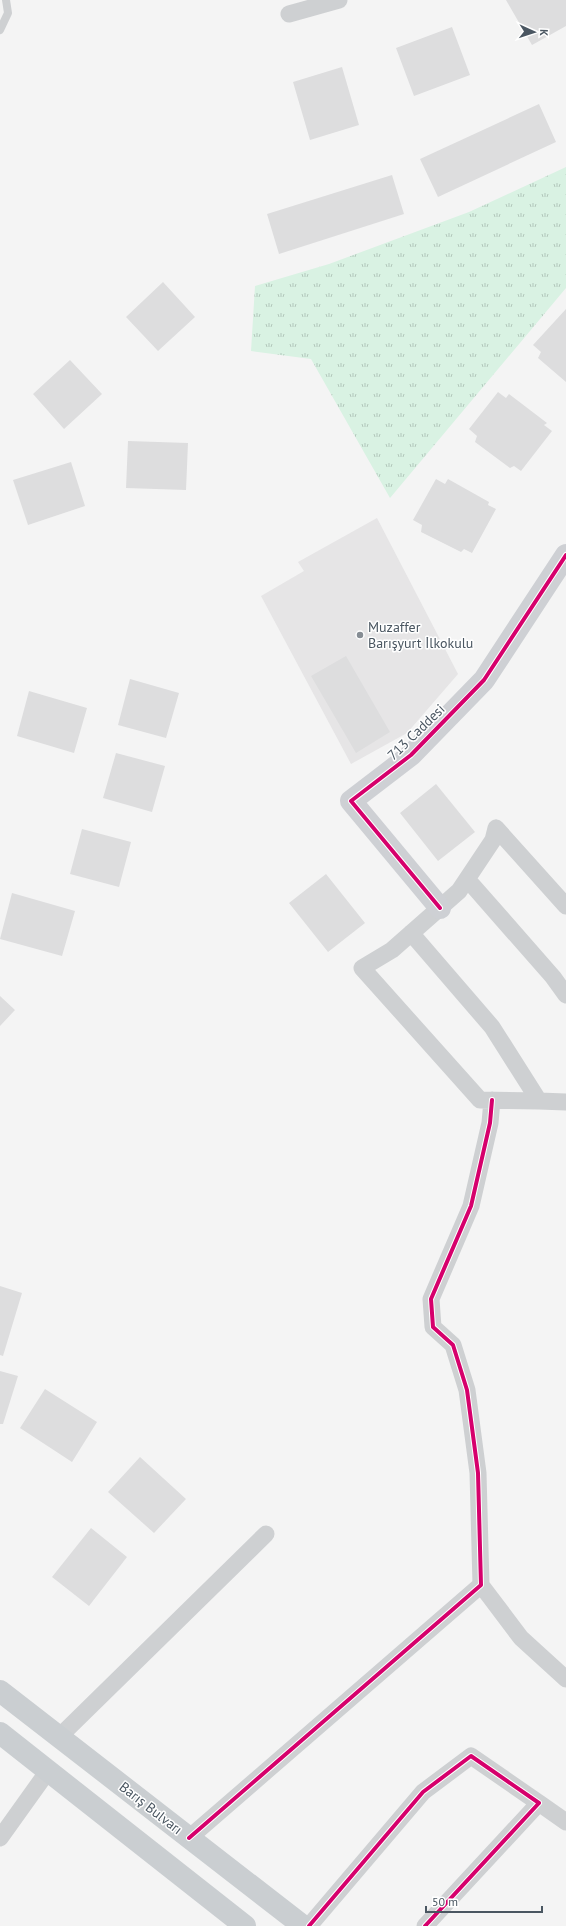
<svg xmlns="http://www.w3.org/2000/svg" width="566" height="1926" font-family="'PT Sans',sans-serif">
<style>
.education{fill:#e6e5e6}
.park{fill:url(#park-tufts)}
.building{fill:#ddddde}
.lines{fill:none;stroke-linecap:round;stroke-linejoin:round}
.lane{stroke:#ced0d2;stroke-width:8}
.street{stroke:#ced0d2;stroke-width:17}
.secondary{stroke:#ced0d4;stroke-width:22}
.primary{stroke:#caced1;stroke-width:22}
.cycleway-casing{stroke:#fff;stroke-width:6}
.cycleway{stroke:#d6006c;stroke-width:4}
.poi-dot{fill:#868d94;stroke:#fff;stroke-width:1.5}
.labels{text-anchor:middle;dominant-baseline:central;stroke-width:3;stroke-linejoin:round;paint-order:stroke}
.poi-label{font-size:14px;fill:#4a5661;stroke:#fff;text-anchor:start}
.street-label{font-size:14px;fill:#4a5661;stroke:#fff}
</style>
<defs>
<pattern id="park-tufts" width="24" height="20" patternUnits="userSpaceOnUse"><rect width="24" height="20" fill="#d9f2e3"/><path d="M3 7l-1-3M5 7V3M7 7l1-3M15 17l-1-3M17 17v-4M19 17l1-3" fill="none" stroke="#b2c7bb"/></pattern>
</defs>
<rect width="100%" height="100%" fill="#f4f4f4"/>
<path class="education" d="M377 518 458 674 407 733 351 764 261 596 304 571 298 562Z"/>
<path class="park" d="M566 167V288L390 498 311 359 251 351 255 286 329 264 469 212Z"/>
<path class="building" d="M506 0H566V26L532 45Z
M452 27 470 75 414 96 396 48Z
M342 67 359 125 310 140 293 82Z
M539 104 556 142 438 197 420 159Z
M392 175 404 214 279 254 267 214Z
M163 282 195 317 158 351 126 317Z
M566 309V382L538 358 541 352 533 345Z
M70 360 102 394 64 429 33 394Z
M498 392 506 398 509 394 547 423 544 425 552 431 521 471 514 466 510 468 475 442 477 436 469 429Z
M128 441 188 443 186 490 126 488Z
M71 462 85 506 28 525 13 480Z
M436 479 445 484 448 479 489 502 488 505 496 509 472 553 464 549 461 552 421 532 422 525 413 520Z
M346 656 390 732 356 753 311 676Z
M130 679 179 693 166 738 118 725Z
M29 691 87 708 74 753 17 736Z
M116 753 165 766 152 812 103 798Z
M436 784 475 832 438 861 400 813Z
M82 829 131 842 119 887 70 874Z
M326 874 365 923 328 952 289 903Z
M12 893 75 911 62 956 0 939Z
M0 996 15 1010 0 1026Z
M0 1286 22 1293 3 1356 0 1355Z
M0 1371 18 1376 3 1424H0Z
M45 1389 97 1422 72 1462 20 1428Z
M140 1457 186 1499 154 1533 108 1492Z
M91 1528 127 1557 89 1606 52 1577Z"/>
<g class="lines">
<path class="lane" d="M0 30 8 13 6 0"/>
<path class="street" d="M289 14 339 0
M496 828 493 840 459 891 392 950 362 968 480 1100 539 1101
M496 828 566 906
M467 879 553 977 566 995
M411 933 492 1027 539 1101 566 1102
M481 1585 521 1638 566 1679
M59 1737 266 1534
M539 1803 566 1822
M0 1838 48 1771
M189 1838 481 1585 478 1473 467 1390 453 1345 433 1327 431 1299 471 1206 490 1123 492 1100
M309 1926 423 1792 471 1756 539 1803 425 1926"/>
<path class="secondary" d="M440 908 351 801 411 755 484 680 566 555"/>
<path class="primary" d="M0 1691 303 1926
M0 1733 245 1926"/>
<defs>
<path id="cycleway" d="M440 908 351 801 411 755 484 680 566 555
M189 1838 481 1585 478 1473 467 1390 453 1345 433 1327 431 1299 471 1206 490 1123 492 1100
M309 1926 423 1792 471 1756 539 1803 425 1926"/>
</defs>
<use href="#cycleway" class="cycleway-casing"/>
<use href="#cycleway" class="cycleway"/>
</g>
<circle class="poi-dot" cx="360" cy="635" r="4"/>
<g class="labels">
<g class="poi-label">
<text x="368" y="627">Muzaffer<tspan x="368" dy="16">Barışyurt İlkokulu</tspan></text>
</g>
<g class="street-label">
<text transform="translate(416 732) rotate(-44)">713 Caddesi</text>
<text transform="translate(151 1808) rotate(38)">Barış Bulvarı</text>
</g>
</g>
<g transform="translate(534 32) rotate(93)" stroke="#ffffff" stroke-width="3" paint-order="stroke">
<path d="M0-3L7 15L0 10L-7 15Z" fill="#4a5661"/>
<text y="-6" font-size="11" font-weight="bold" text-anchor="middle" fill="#4a5661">K</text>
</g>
<path d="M426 1906v6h116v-6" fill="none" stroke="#4a5661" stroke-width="2"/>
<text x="432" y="1906" font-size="12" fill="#4a5661" stroke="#ffffff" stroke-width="3" paint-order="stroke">50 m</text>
</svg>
